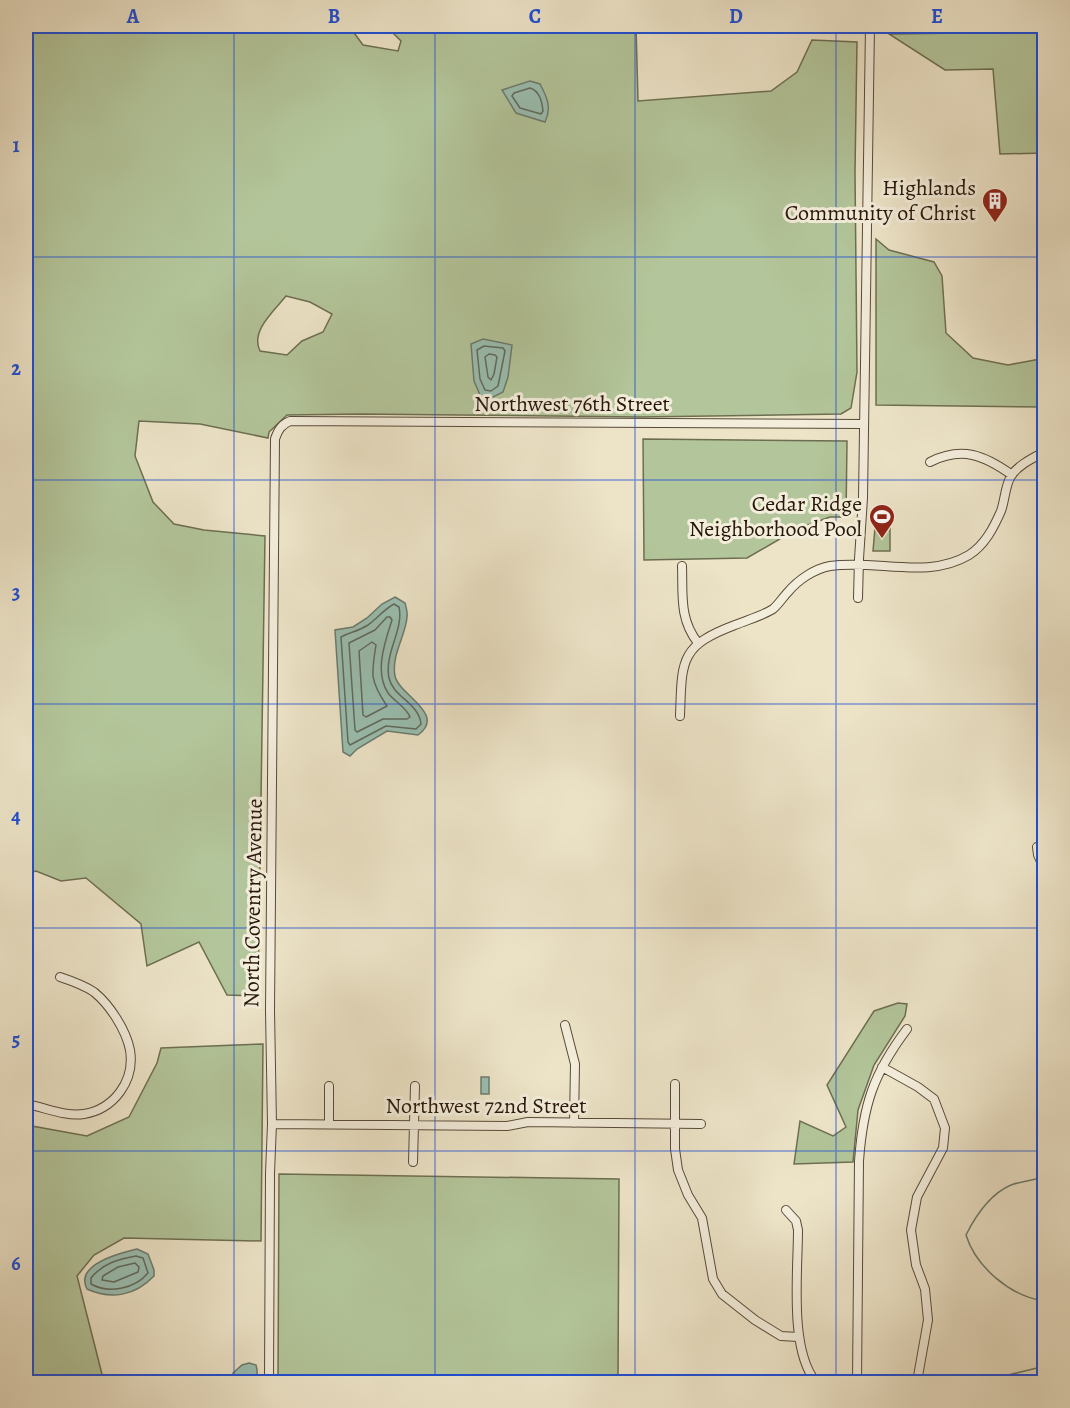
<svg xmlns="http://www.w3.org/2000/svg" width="1070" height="1408" font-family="Alegreya,serif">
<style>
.green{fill:#b3c59a;stroke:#6d6e51;stroke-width:1.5;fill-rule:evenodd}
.water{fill:#9abfb2;stroke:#6c7b6e;stroke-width:1.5}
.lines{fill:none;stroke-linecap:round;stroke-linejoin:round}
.shore{stroke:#606a5d;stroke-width:1.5}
.stream{stroke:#6c7b6e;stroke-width:1.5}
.minor-casing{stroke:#584a38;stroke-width:10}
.minor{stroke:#f3eddb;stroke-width:8}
.grid{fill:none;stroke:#1d4ed8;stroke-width:1.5;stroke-opacity:0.55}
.labels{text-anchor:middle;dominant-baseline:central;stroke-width:6;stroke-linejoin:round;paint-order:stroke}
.poi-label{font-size:22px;fill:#271608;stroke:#f3eddb;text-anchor:end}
.street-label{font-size:22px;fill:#271608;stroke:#f3eddb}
.neatline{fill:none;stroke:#1d4ed8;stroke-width:2}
.grid-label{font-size:20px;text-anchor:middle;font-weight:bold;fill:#1d4ed8}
</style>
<rect width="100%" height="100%" fill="#ede4c8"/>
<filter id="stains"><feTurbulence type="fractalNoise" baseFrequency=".00333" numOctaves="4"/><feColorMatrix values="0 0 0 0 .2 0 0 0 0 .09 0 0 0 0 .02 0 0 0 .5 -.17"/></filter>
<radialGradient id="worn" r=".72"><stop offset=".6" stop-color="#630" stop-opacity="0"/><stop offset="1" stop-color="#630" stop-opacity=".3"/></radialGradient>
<path class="green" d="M26 26H349L363 45 398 51 401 41 386 26H636L638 101 771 91 797 72 812 40 857 42 855 172 857 372 851 408 841 414 640 417 360 414 287 415 269 432 268 438 200 424 139 421 135 456 153 502 174 524 204 530 265 536 258 996 227 995 199 942 147 966 141 924 86 878 61 881 36 871 26 874ZM286 296 310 302 332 314 323 332 302 341 287 355 260 351C250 331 274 311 286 296Z
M1044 32V153L1000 154 993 69 945 70 889 34Z
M876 239 889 250 934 262 942 276 946 333 973 358 1008 365 1040 359 1044 353V407L876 405Z
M643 439 847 441 846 517H830L797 529 747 558 644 560Z
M875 528H890V551H873Z
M898 1003 907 1004 905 1016 874 1065 858 1110 853 1162 794 1164 800 1121 833 1136 846 1127 827 1085 874 1011Z
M263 1044 261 1241 124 1238 94 1255 77 1276 104 1382H26V1125L87 1136 129 1117 157 1063 161 1048Z
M279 1174 619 1179 618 1382H278Z"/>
<path class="water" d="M530 81 540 84C547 97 552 108 545 122L516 113 502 90Z
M483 339 512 345 508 377 503 392 493 397H481L474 381 471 344Z
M395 597 405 603C406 607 408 613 407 617 406 635 391 655 395 676 399 695 447 714 418 735L387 731 357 749 350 756 343 752 335 630 353 627 367 618 382 604Z
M481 1077H489V1094H481Z
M137 1249 148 1254 154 1270V1276C135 1296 111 1300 87 1289 74 1264 121 1253 137 1249Z
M249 1363 256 1365C258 1372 258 1377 254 1382H234L233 1373 242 1365Z"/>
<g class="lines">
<path class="shore" d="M530 88C540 91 542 102 543 111L541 114 520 108 512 96 514 93Z
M484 346 503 348 505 351 498 386 491 391 485 390 480 379 477 350Z
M489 354 495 355 497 357 494 374 491 380 488 377 485 357Z
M394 604 399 607C404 630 384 653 389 678 393 697 419 703 421 724L416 729 386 726 350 745 348 742 341 637C350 632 357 632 368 625 377 619 383 610 394 604Z
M387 617H390L392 620C385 642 374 672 388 693 395 702 406 707 410 717L407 719H383L357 732 355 730 349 643 375 630Z
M372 642 376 645C371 675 370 681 387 706L366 717 363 715 359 651Z
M136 1256 143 1258 148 1273C135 1289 108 1294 91 1284V1278C103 1263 119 1259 136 1256Z
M135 1263 139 1267 138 1272 114 1282 102 1280 103 1276 118 1267Z"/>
<path class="stream" d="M1044 1177C1034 1180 1022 1181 1011 1185 990 1194 976 1215 966 1235 976 1267 1010 1296 1044 1301
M990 1382 992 1379 1037 1368 1044 1365"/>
<defs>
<path id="minor" d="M930 462C962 446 984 455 1012 475
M682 566C683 594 679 619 698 643
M858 598 859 559 863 498 870 26
M1043 685H1044
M680 716C682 661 679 646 735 625 747 620 762 616 773 609 779 604 783 597 788 592 798 580 814 569 830 566 877 559 927 580 969 555 985 545 994 527 1001 511 1005 500 1005 486 1011 476 1018 465 1033 458 1044 452
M1037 847 1038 855 1044 868
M565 1025 575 1064 574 1123
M882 1067 918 1087 934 1099 945 1128 943 1148 917 1197 911 1230 916 1265 925 1289 928 1320 917 1382
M675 1084V1149L678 1170 688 1195 702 1218 713 1279 722 1294 755 1320 781 1336 798 1337
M329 1086V1124
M26 1104C44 1107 65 1117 84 1114 114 1109 135 1081 130 1050 126 1030 110 1005 94 992 84 985 72 981 60 977
M272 1124 507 1126 528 1122 701 1124
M413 1162 415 1086
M786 1210 796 1221 798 1230C798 1272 789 1350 816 1382
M269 1382 270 1173 272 1124 270 1010 275 439C278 430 281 425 290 421L864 424
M857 1382 859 1161C863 1106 873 1074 907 1029"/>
</defs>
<use href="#minor" class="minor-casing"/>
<use href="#minor" class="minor"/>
</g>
<path class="grid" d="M234 26V1382M435 26V1382M635 26V1382M836 26V1382M26 257H1044M26 480H1044M26 704H1044M26 928H1044M26 1151H1044"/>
<defs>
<symbol id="building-pin" viewBox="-11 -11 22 30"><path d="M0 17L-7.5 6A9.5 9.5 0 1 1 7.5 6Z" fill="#8f2418" stroke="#f3eddb"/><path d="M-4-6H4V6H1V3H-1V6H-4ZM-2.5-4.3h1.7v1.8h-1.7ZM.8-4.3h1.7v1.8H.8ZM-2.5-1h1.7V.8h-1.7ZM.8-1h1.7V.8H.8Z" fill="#fff"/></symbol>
<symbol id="stadium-pin" viewBox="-11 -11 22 30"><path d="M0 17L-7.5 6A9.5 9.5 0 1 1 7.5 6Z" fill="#8f2418" stroke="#f3eddb"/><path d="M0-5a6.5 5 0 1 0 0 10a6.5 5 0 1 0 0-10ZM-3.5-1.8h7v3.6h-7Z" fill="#fff"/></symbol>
</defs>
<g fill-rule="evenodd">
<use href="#building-pin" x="980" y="186" width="30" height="40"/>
<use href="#stadium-pin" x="867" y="502" width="30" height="40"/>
</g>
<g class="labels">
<g class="poi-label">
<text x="976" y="188">Highlands<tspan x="976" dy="25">Community of Christ</tspan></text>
<text x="862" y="504">Cedar Ridge<tspan x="862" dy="25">Neighborhood Pool</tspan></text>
</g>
<g class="street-label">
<text x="572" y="404">Northwest 76th Street</text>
<text transform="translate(253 903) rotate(-89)">North Coventry Avenue</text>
<text x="486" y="1106">Northwest 72nd Street</text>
</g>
</g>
<rect width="1070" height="1408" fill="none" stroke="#ede4c8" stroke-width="66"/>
<rect x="33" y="33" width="1004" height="1342" class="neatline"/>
<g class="grid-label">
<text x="133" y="23">A</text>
<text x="334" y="23">B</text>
<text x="535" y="23">C</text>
<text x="736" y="23">D</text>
<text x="937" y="23">E</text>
<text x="16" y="152">1</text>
<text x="16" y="375">2</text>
<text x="16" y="599">3</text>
<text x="16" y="823">4</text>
<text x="16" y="1046">5</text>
<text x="16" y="1270">6</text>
</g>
<rect width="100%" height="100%" filter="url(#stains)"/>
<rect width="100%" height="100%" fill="url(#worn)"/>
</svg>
